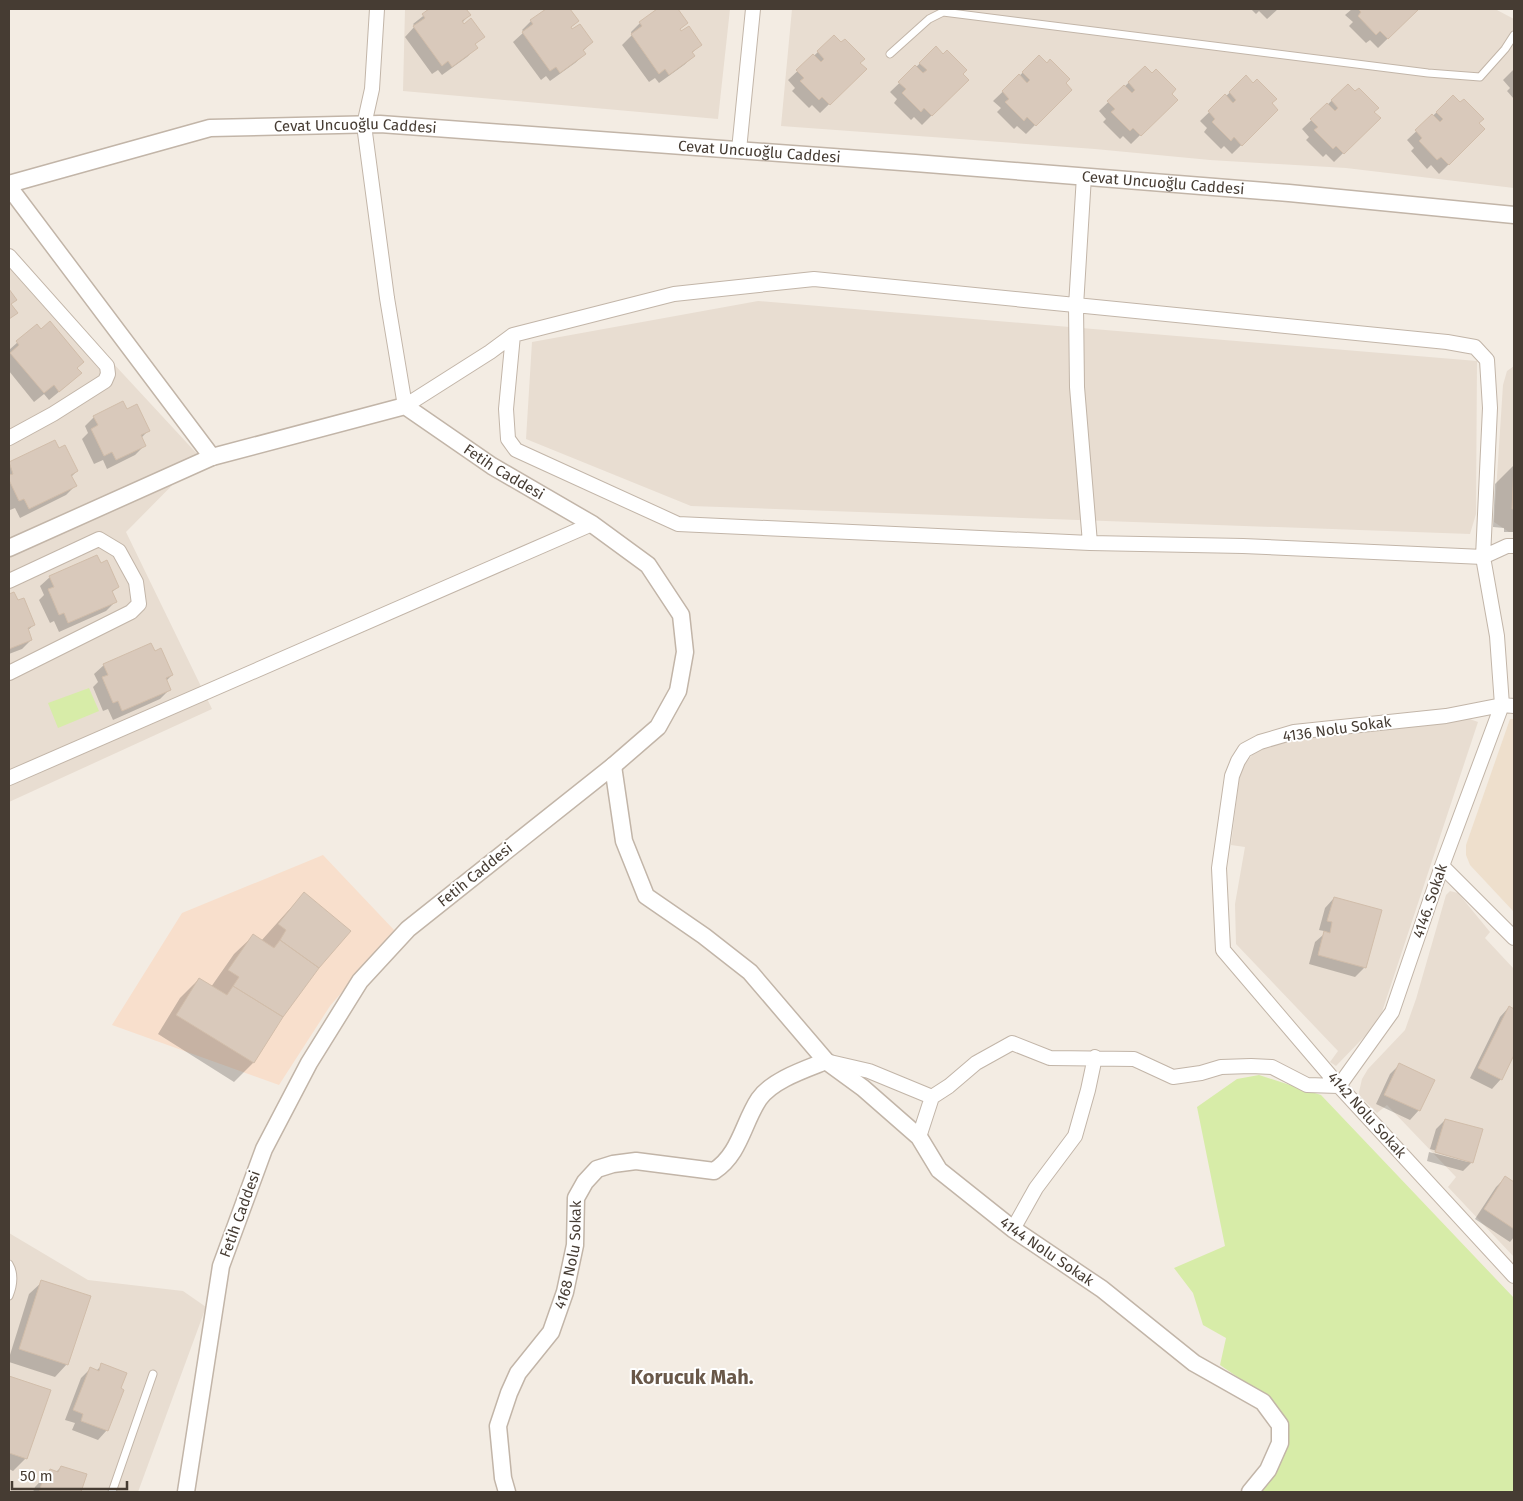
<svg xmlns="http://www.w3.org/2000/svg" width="1523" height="1501" font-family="'Fira Sans',sans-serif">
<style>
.residential{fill:#e8ddd1}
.commercial{fill:#f8dfcc}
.education{fill:#eedfcc}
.green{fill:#d7eca8}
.shadow{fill:#0003}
.building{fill:#d9c9bb;stroke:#d1bdaa}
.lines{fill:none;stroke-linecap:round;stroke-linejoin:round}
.service-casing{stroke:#c2b5a8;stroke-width:9}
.minor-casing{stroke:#c2b5a8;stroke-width:16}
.tertiary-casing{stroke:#c2b5a8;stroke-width:19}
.service{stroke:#fff;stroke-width:7}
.minor{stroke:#fff;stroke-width:14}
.tertiary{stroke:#fff;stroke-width:16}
.labels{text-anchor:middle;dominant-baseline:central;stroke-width:4;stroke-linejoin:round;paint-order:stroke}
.street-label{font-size:15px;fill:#463c33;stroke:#fff}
.district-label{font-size:20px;font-weight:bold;fill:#695849;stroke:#fff}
</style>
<rect width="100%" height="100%" fill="#f3ece3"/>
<path class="residential" d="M405 9H730L718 119 403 91Z
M792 9H1495L1514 19V188L1346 168 1210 160 1095 149 781 126Z
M9 253H11L200 457 126 532 212 709 9 802Z
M758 301 1477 361 1476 514 1470 534 691 506 526 439 532 342Z
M1514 366V532H1509L1494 522 1503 385 1507 371Z
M1467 718 1478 722 1381 1015 1366 1035 1336 1066 1330 1062 1338 1051 1236 944 1235 904 1245 847 1231 845 1239 779 1245 764 1253 754 1269 746 1303 739 1397 729Z
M1450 891 1458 893 1490 932 1485 938 1514 969V1257L1448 1187 1456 1177 1387 1105 1377 1113 1360 1096 1359 1092 1362 1079 1368 1069 1405 1030 1416 999 1446 895Z
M9 1233 88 1280 183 1291 206 1307 138 1492H9Z"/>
<path class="commercial" d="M323 855 395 931 330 1006 279 1085 112 1025 182 913Z"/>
<path class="education" d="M1510 719H1514V912L1470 865 1466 855V845Z"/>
<path class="green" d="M89 688 99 711 58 728 48 703Z
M1259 1075 1321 1095 1514 1298V1492H1260L1282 1446 1255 1389 1220 1365 1226 1338 1203 1325 1193 1293 1174 1268 1225 1246 1197 1107 1237 1079Z"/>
<path class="shadow" d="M432 9H465L469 15 462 23 483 37 474 45 476 48 467 57 442 75 438 70 432 74 405 37 415 26 413 24Z
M548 9H569L578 21 570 28 592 42 583 51 585 54 575 63 550 81 546 76 541 80 513 42 524 32 522 30 531 21Z
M660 9H664L665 11 668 9H676L686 23 679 30 700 45 692 53 694 56 684 65 659 83 655 78 649 82 622 45 632 35 631 32 640 23Z
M1251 9H1278L1267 19 1259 11 1256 14Z
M1352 9H1418L1378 48 1370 40 1366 43 1349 26 1353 22 1345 15Z
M834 37 865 69 820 113 812 105 809 108 792 91 795 88 788 80Z
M936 48 967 80 922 125 914 117 911 120 894 103 897 99 890 92Z
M1039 57 1070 90 1026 134 1017 126 1014 129 997 112 1001 108 993 101Z
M1145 67 1176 100 1131 144 1123 136 1120 139 1103 122 1106 119 1099 111Z
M1514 69V99L1507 91 1510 88 1503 80Z
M1246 77 1277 110 1232 154 1224 146 1221 149 1204 132 1207 128 1200 121Z
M1348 85 1379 118 1334 162 1326 154 1323 157 1306 140 1309 137 1302 129Z
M1453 97 1484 129 1439 174 1431 165 1427 169 1411 151 1414 148 1407 140Z
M37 325 76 368 71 382 49 400 44 394 34 402 9 371V350Z
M127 410 148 431 141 438 144 446 135 455 107 469 103 460 94 464 82 439 88 433 85 426 94 417Z
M54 441 59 449 77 471 71 477 75 486 66 495 20 518 15 508 10 510 9 508V464Z
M1514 465V532H1504V528L1493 527 1495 484Z
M100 565 118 587 111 593 115 602 106 611 59 632 54 621 50 623 39 600 44 595 40 586 50 577Z
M14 594 34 625 27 631 31 640 22 649 9 654V596Z
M154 653 172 675 166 681 169 690 160 699 113 720 108 709 103 711 93 687 98 682 94 674 104 665Z
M304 894 318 967 282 1016 253 1063 234 1082 158 1034 180 998 199 979 211 987 234 954 253 936 261 941 286 913Z
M1334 898 1380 911 1364 968 1355 977 1309 964 1315 942 1323 935 1324 931 1319 930 1325 908Z
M1509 1007 1514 1010V1053L1501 1079 1492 1089 1470 1078 1500 1017Z
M1399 1065 1419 1110 1410 1120 1376 1104 1390 1074Z
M1445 1120 1472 1162 1463 1171 1427 1161 1429 1152 1468 1162V1160L1430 1149 1436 1129Z
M1505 1178 1514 1183V1237L1510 1242 1475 1219 1496 1187Z
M42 1282 67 1364 55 1377 9 1362V1358L29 1294Z
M102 1365 119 1389 107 1430 98 1440 72 1430 75 1423 65 1420 81 1378 90 1369 96 1371Z
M9 1377 49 1391 26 1458 13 1471 9 1469Z
M61 1467 85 1475 80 1492H33L35 1487 50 1471 56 1472Z"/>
<path class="building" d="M429 9H466L471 15 462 21 464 24 471 18 485 37 475 44 478 48 452 67 448 61 442 66 413 26 425 18 422 14Z
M546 9H570L579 21 571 27 572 29 580 24 593 42 583 50 586 54 560 73 556 67 550 71 522 32 533 24 530 20Z
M657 9H678L688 23 680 29 681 31 689 26 702 45 692 52 695 56 669 75 665 69 659 74 631 34 642 26 639 22Z
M1358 9H1419L1388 39 1380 31 1376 35 1358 16 1361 12Z
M834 35 841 42 845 39 865 59 860 63 867 69 830 105 822 97 819 100 800 81 804 78 796 70 813 54 821 62 824 59 817 51Z
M936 46 943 54 947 50 967 70 963 74 969 80 932 116 924 108 921 112 902 93 906 89 898 82 915 65 923 73 927 70 919 63Z
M1039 55 1047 63 1050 59 1070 79 1066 83 1072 90 1036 126 1027 117 1024 121 1005 102 1009 99 1002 91 1019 74 1027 83 1030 80 1022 72Z
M1145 66 1152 73 1156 69 1176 89 1172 94 1178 100 1141 136 1133 128 1130 131 1111 112 1115 109 1107 101 1124 85 1132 93 1135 90 1128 82Z
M1246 75 1253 83 1257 79 1277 99 1272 103 1278 110 1242 146 1234 137 1231 141 1212 122 1215 119 1208 111 1225 94 1233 103 1236 100 1229 92Z
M1348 84 1355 91 1359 88 1379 108 1374 112 1381 118 1344 154 1336 146 1333 149 1314 130 1318 127 1310 119 1327 103 1335 111 1338 108 1331 100Z
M1453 95 1460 102 1464 99 1484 119 1479 123 1485 129 1449 165 1441 157 1437 160 1419 141 1422 138 1415 130 1432 114 1440 122 1443 119 1436 112Z
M9 289 17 300 11 304 18 313 9 319Z
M50 321 84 362 77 368 82 373 59 392 54 385 44 393 10 353 19 345 16 341 37 324 41 329Z
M123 401 127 409 137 404 150 431 141 435 146 446 116 460 112 452 104 456 91 429 98 425 93 416Z
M55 440 59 448 65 445 78 471 71 475 77 486 29 509 24 499 19 501 9 480V475L13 474 9 462Z
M1514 464V509H1512Z
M97 555 101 563 107 560 119 587 112 591 117 602 68 623 64 613 59 615 48 589 54 587 49 576Z
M14 592 18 600 24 598 35 625 28 628 32 640 9 649V594Z
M151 643 155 651 161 648 173 675 166 678 171 690 122 711 118 701 113 703 102 677 108 675 103 664Z
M304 892 351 931 319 968 280 940 286 930 278 924Z
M1334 897 1382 910 1366 968 1318 955 1324 931 1330 933 1332 922 1327 921Z
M253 934 274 948 280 940 319 968 283 1017 233 986 239 977 228 970Z
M199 978 227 995 233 986 283 1017 254 1063 176 1015Z
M1509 1006 1514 1009V1055L1502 1080 1478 1068Z
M1399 1063 1435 1080 1420 1111 1384 1095Z
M1445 1119 1483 1129 1473 1163 1435 1152Z
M1505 1176 1514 1182V1229L1484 1209Z
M41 1280 91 1296 68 1365 19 1349Z
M101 1363 127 1373 121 1388 124 1390 108 1431 81 1421 83 1414 73 1410 90 1367 99 1371Z
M9 1376 51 1390 27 1459 9 1453Z
M61 1466 87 1474 81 1492H39L44 1476 47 1477 50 1469 58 1472Z"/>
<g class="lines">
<defs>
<path id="service" d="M890 54 929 19 943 12 1428 73 1480 77 1505 49 1514 35
M9 1264C15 1274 13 1286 9 1296
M112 1492 153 1374"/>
<path id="minor" d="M377 9 372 89 364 125 387 298 405 406 490 352 513 335 674 294 814 279 1447 342 1475 347 1487 360 1490 408 1483 557 1497 636 1502 705 1442 866 1392 1012 1339 1086 1307 1085 1272 1067 1251 1066 1221 1067 1201 1073 1173 1077 1134 1059 1050 1058 1012 1043 976 1063 949 1086 932 1097 869 1071 830 1062
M739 150 753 9
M1084 176 1076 306 1077 387 1090 543
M9 256 107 366 108 374 105 381 53 414 9 438
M513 335 506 409 508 439 516 450 678 524 1090 543 1243 546 1483 557 1507 546H1514
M9 581 99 539 119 551 136 582 139 604 131 612 9 673
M1514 706 1502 705 1446 716 1294 732 1260 742 1245 750 1238 761 1232 776 1219 868 1223 950 1339 1086 1514 1276
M9 778 592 524
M1442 866 1514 938
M919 1137 932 1097
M1013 1229 1036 1188 1075 1136 1088 1090 1095 1057"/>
<g id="tertiary">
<path id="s1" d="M9 184 210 128 380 124 915 163 1289 193 1514 215"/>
<path d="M9 187 212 457"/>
<path id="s2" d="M9 548 212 457 405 406 492 466 592 524 648 565 681 615 685 652 678 691 658 727 613 766 408 929 360 981 309 1063 264 1149 221 1266 186 1492"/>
<path id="s3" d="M613 766 624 841 646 896 704 936 750 972 826 1061 863 1088 919 1137 939 1170 1013 1229 1102 1289 1194 1363 1263 1402 1280 1425V1443L1268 1470 1250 1492"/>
<path id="s4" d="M507 1492 503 1478 498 1426 509 1393 518 1373 551 1332 565 1292 575 1245 576 1198 585 1182 597 1169 613 1164 636 1161 714 1171C740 1154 743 1123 759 1099 772 1080 806 1069 826 1061"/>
</g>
</defs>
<use href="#service" class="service-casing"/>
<use href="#minor" class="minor-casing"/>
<use href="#tertiary" class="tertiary-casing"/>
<use href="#service" class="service"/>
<use href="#minor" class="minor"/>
<use href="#tertiary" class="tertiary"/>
</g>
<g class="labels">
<g class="street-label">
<text stroke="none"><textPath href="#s1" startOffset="354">Cevat Uncuoğlu Caddesi</textPath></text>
<text stroke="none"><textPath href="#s1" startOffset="759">Cevat Uncuoğlu Caddesi</textPath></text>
<text stroke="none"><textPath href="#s1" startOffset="1164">Cevat Uncuoğlu Caddesi</textPath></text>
<text stroke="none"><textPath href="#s2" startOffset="541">Fetih Caddesi</textPath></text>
<text transform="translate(1337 729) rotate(-8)">4136 Nolu Sokak</text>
<text transform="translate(475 875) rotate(-39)">Fetih Caddesi</text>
<text transform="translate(1430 901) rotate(-71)">4146. Sokak</text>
<text transform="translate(1367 1115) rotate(48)">4142 Nolu Sokak</text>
<text transform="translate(240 1214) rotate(-70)">Fetih Caddesi</text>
<text stroke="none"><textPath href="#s3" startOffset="675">4144 Nolu Sokak</textPath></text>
<text stroke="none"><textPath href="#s4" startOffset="256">4168 Nolu Sokak</textPath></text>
</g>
<g class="district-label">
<text x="692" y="1377">Korucuk Mah.</text>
</g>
</g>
<rect width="1523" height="1501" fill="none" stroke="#463c33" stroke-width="20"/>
<path d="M12 1481v8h115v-8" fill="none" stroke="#463c33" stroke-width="2.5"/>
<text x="20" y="1481" font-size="15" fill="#463c33" stroke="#ffffff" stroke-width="4" paint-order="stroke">50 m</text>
</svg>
